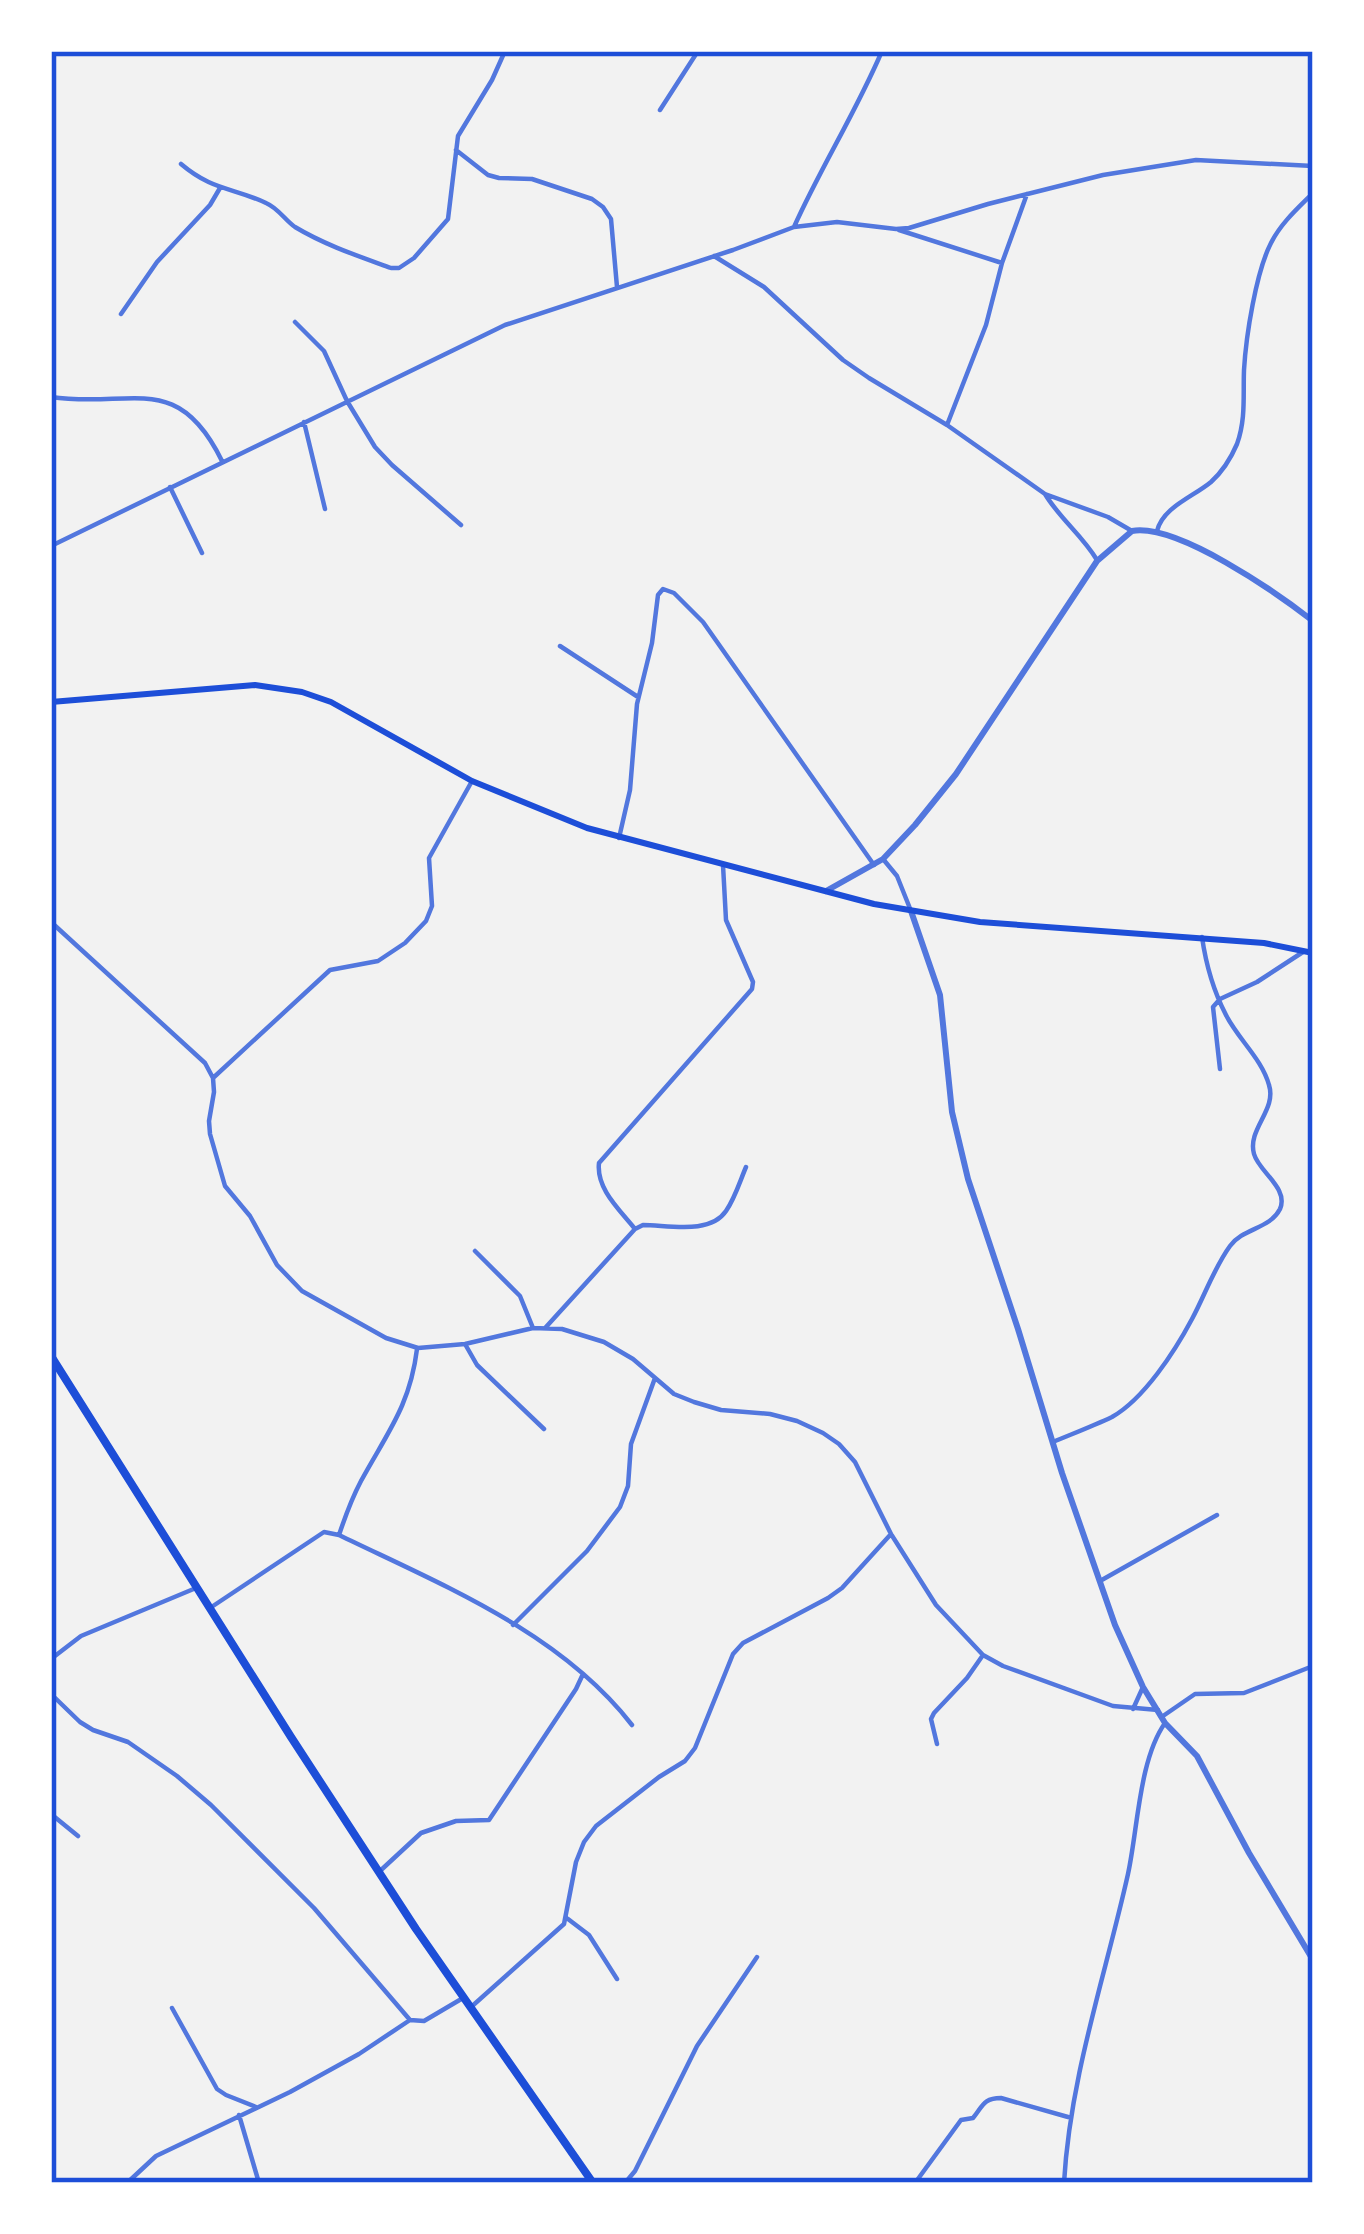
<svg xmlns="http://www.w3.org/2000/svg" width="1364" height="2234" font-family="'Source Sans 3',sans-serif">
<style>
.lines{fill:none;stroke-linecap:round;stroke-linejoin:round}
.minor{stroke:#5277de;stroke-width:4.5}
.tertiary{stroke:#5277de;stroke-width:6}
.secondary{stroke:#1d4ed8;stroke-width:6}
.primary{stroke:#1d4ed8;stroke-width:8}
.neatline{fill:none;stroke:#1d4ed8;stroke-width:4.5}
</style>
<rect width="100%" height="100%" fill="#f2f2f2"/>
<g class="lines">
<path class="minor" d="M660 110 698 51
M456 150 488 175 499 178 532 179 592 199 603 207 611 219 617 287
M181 164C213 191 232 187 266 203 278 208 285 220 295 227 325 245 358 256 391 268H399L414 258 448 219 458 136 492 80 505 51
M794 227C821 167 856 112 882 51
M899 230 1002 263
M714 256 764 287 843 360 869 378 947 425 1045 494 1108 517 1132 531
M121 314 157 262 210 205 220 188
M295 322 324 351 347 401 375 447 392 465 461 525
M51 397C131 409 177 369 222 461
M304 422 325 509
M947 425 986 325 1002 263 1027 194
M170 487 202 553
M1045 494C1060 519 1082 535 1097 560
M1157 531C1163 507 1193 497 1211 482 1222 472 1231 458 1237 444 1246 419 1243 396 1244 370 1246 336 1256 272 1271 243 1281 223 1298 208 1313 193
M51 546 505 325 733 250 794 227 837 222 896 229 909 228 988 204 1103 175 1196 160 1313 166
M560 646 638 697
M619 838 630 790 637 704 652 643 658 595 663 589 674 593 703 622 874 865
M883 859 897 876 911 911
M51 922 205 1063 213 1078 214 1092 209 1121 210 1134 225 1186 250 1216 277 1265 302 1291 386 1338 418 1348 465 1344 533 1328 562 1329 604 1342 633 1359 674 1394 694 1402 721 1410 770 1414 797 1421 823 1433 839 1444 855 1462 891 1534 936 1605 983 1655 1003 1666 1113 1706 1158 1710
M1220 1069 1213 1007 1220 999 1257 982 1303 952
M213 1078 330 970 378 961 405 943 426 921 432 906 429 858 472 781
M635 1229C620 1210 596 1189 599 1163L752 989 753 982 726 920 723 865
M475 1251 520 1296 533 1328
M546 1327 635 1229 643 1225C668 1225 710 1235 726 1211 735 1198 740 1181 746 1167
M465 1344 477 1365 544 1429
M1053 1442C1072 1434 1093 1426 1112 1417 1144 1399 1175 1351 1192 1319 1205 1295 1214 1268 1230 1246 1243 1228 1270 1229 1280 1209 1289 1188 1259 1172 1254 1154 1247 1129 1277 1110 1269 1085 1262 1059 1238 1039 1226 1015 1213 990 1206 965 1202 937
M339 1535C345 1517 352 1498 361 1481 387 1433 410 1406 417 1349
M1100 1581 1217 1515
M210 1608 324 1532 339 1535C442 1585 560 1632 632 1725
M513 1625 587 1551 620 1507 628 1486 631 1444 655 1378
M51 1659 81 1636 196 1588
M51 1694 80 1722 93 1730 128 1742 177 1776 211 1805 314 1908 410 2020
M1133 1709 1143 1687
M1163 1716 1195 1694 1244 1693 1313 1666
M937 1744 931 1719 934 1713 967 1678 983 1655
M51 1814 78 1836
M380 1871 421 1833 456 1821 489 1820 576 1689 583 1674
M568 1919 589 1935 617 1979
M172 2008 217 2089 226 2095 256 2107
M470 2008 564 1924 576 1862 584 1842 596 1826 659 1777 685 1761 695 1748 733 1654 743 1643 828 1598 842 1588 891 1534
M239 2115 259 2183
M127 2183 156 2156 290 2092 359 2054 410 2020 424 2021 463 1998
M625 2183 635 2171 697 2046 757 1957
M915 2183 961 2120 973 2118C983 2106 983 2098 1001 2098L1068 2117
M1064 2183C1070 2077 1105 1977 1128 1874 1138 1828 1139 1760 1165 1723"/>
<path class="tertiary" d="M826 891 883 859 915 825 956 774 1097 561 1132 531C1177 523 1277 593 1313 621
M911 911 940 995 952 1112 968 1179 1018 1329 1062 1473 1115 1625 1143 1687 1165 1723 1197 1756 1249 1853 1313 1960"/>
<path class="secondary" d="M51 702 255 685 302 692 331 702 472 781 587 828 874 904 980 922 1264 943 1313 953"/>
<path class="primary" d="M51 1356 291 1737 416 1929 593 2183"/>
</g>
<rect width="1364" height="2234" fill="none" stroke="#ffffff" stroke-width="108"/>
<rect x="54" y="54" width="1256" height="2126" class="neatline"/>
</svg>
